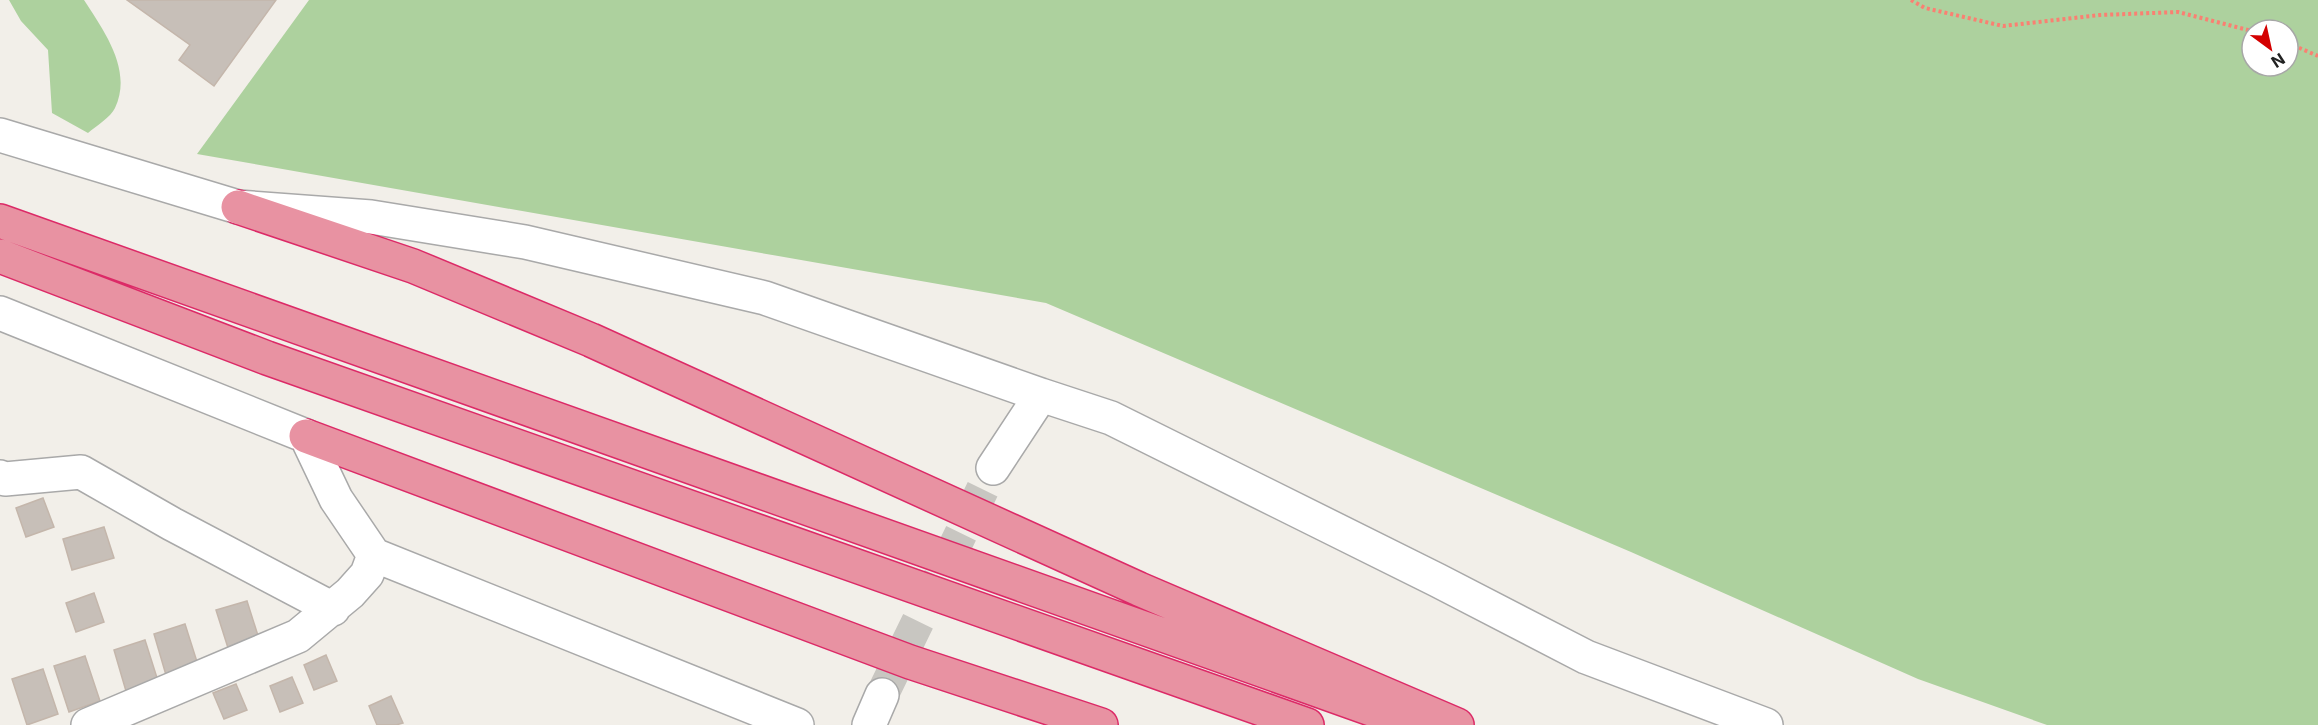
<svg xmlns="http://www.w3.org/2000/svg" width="2318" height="725" font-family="Inter,sans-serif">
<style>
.forest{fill:#add19e;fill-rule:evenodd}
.building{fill:#c7bfb8;stroke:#c4b6ab;stroke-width:1.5}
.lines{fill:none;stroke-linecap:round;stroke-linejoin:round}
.minor-tunnel{stroke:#c8c6c1;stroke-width:33;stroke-dasharray:33 16;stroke-linecap:butt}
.minor-casing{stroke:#a9a9a9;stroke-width:36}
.highway-casing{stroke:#dc2a67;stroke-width:36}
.path{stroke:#fa8072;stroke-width:4;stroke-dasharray:3 3;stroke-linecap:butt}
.minor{stroke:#fff;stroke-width:33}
.highway{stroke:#e892a2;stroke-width:33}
</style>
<rect width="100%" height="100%" fill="#f2efe9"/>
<path class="forest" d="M9 0H84C104 31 133 70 115 108 111 117 96 126 88 133L52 113 48 50 21 21Z
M309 0H2318V725H2047L1918 679 1631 552 1046 303 197 154ZM2252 30H2288V66H2252Z"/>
<path class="building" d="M127 0H276L214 86 179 60 190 45Z
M43 498 54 527 26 537 16 508Z
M104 527 114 558 72 570 63 539Z
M94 593 104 622 76 632 66 603Z
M247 601 260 642 229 651 216 610Z
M185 624 198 665 166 675 154 634Z
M145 640 158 681 126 691 114 650Z
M326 655 337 681 314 690 304 665Z
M85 656 100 701 69 712 54 666Z
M43 669 58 714 27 725 12 679Z
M292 677 303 703 280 712 270 686Z
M236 684 247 710 224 719 213 693Z
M391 696 403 723 396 725H377L369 706Z"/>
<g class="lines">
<path class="minor-tunnel" d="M882 695 993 468"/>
<defs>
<path id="minor" d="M0 135 238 207 371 217 525 242 765 298 1041 395
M0 313 306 436 336 499 374 555 797 725
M993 468 1041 395 1111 418 1437 580 1586 657 1766 725
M0 477 5 479 81 472 172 524 333 609
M88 725 298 636 350 593 367 574 374 555
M869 725 882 695"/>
<path id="highway" d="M238 207 413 266 591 340 1139 589 1457 725
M0 221 1416 725
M0 256 267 358 1307 725
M306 436 910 662 1101 725"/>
</defs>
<use href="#minor" class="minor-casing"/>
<use href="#highway" class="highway-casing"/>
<path class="path" d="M1911 0 1925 8 2003 26 2100 15 2178 12 2252 31
M2288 43 2318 56"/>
<use href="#minor" class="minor"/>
<use href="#highway" class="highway"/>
</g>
<g transform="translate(2270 48) rotate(147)"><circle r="28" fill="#ffffff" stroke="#a7a7a7" stroke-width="1.5"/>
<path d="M0-4.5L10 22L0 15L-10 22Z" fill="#d40000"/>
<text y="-9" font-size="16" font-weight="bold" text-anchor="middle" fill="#222222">N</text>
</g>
</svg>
